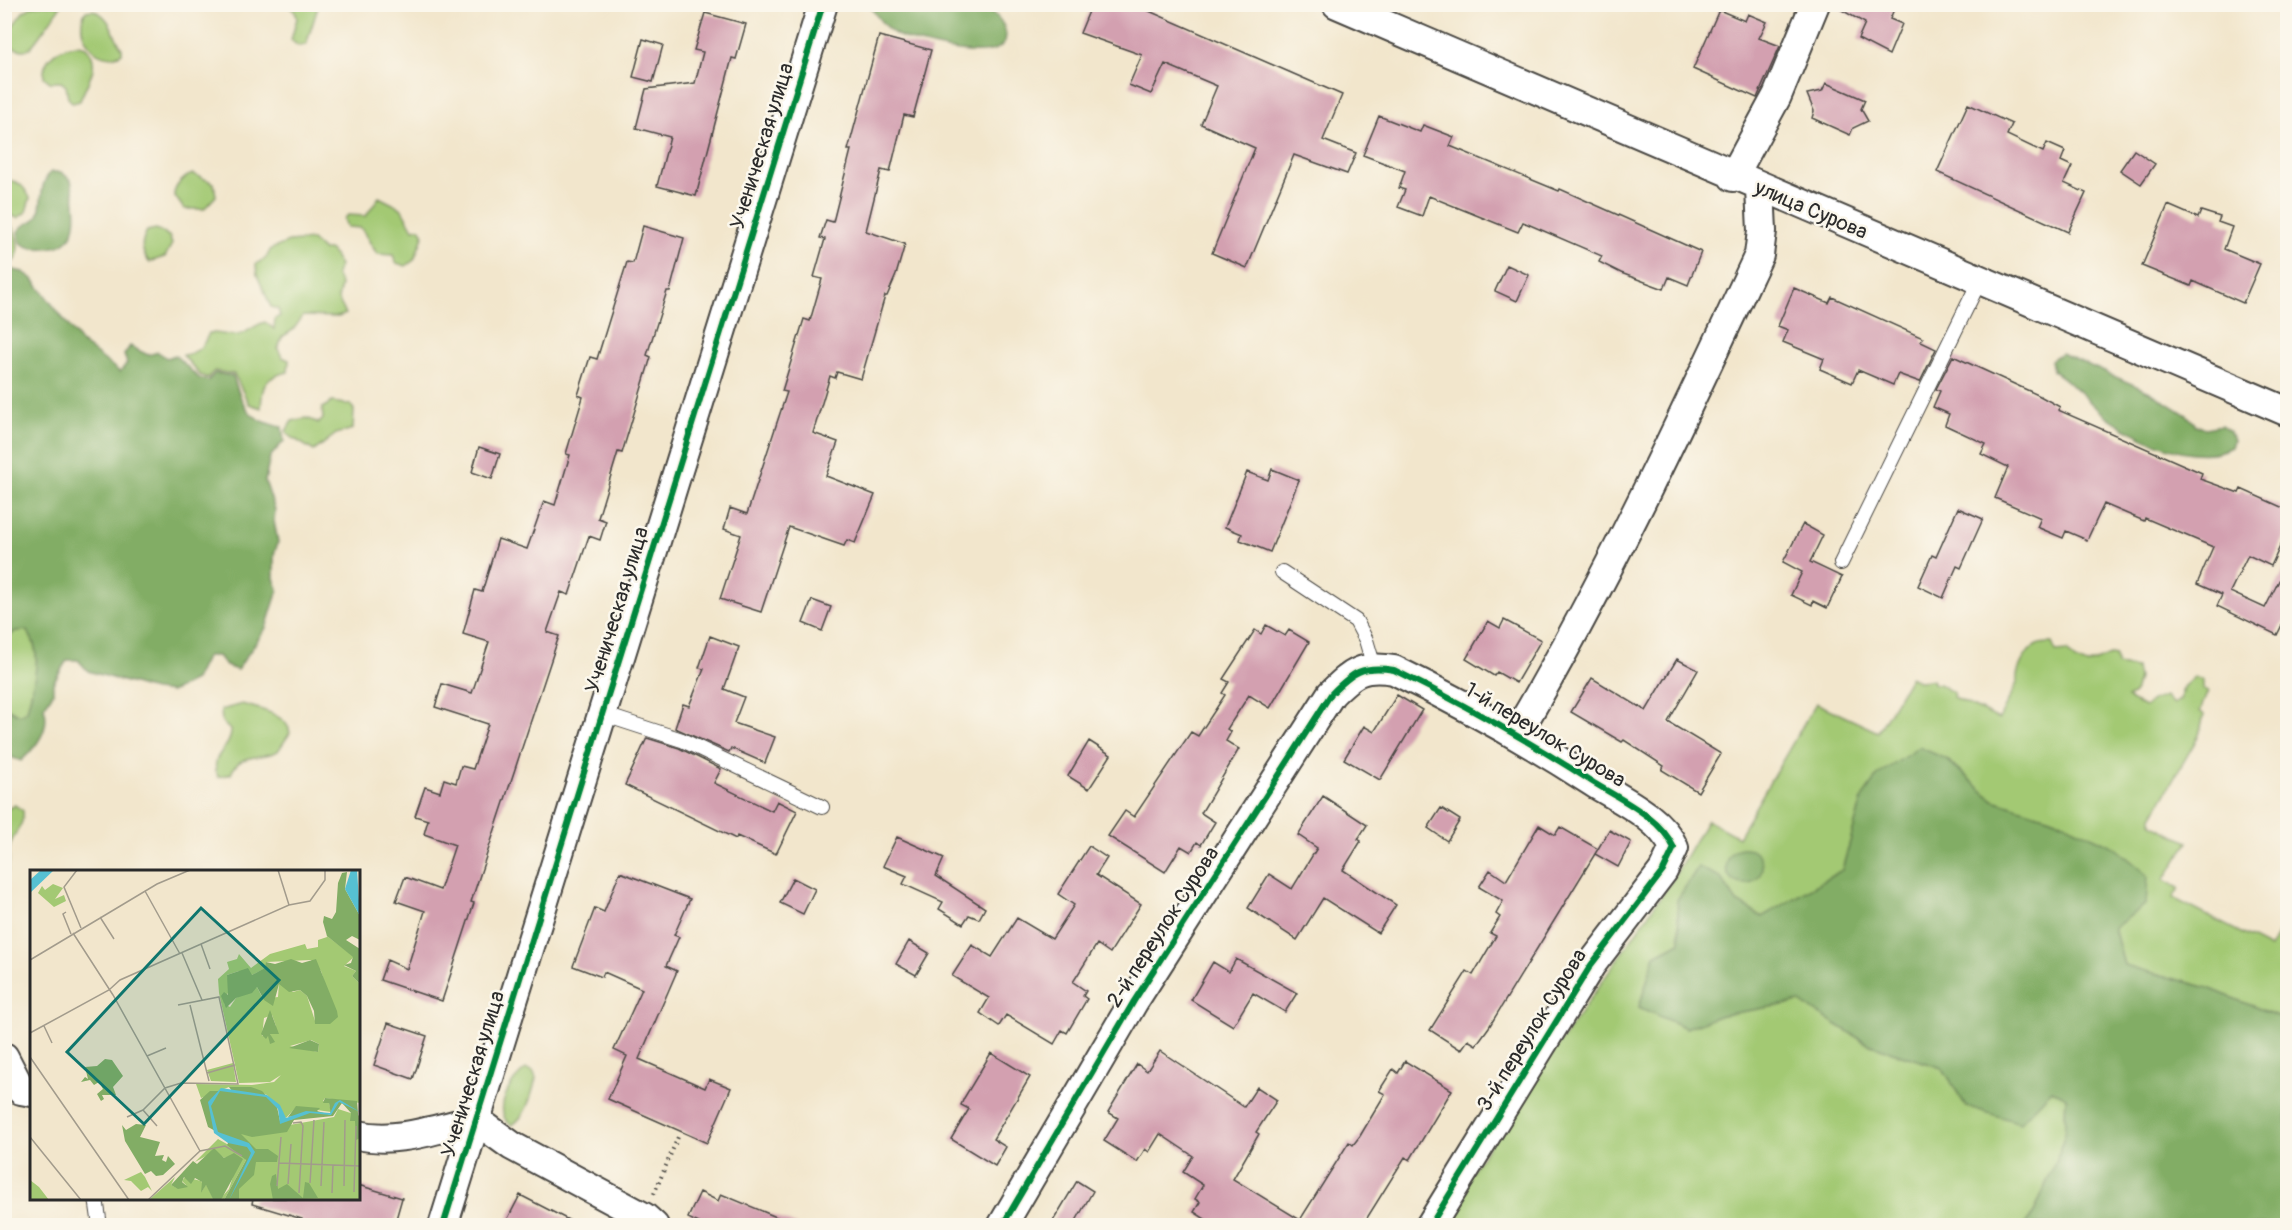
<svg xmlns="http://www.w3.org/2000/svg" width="2292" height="1230" font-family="Pangolin,sans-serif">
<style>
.green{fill:#a3c973;stroke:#677a4f;stroke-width:1.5}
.forest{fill:#82ad65;stroke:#566c48;stroke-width:1.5}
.building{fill:#d3a0b0}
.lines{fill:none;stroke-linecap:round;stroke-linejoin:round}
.service-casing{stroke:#494743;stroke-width:16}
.minor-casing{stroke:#494743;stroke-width:32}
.path{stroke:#494743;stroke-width:4;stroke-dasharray:1.5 4.5;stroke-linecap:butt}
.service{stroke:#fff;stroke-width:14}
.minor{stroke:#fff;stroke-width:28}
.cycleway-casing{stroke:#fbf7ec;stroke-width:10}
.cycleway{stroke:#00873e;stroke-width:6}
.labels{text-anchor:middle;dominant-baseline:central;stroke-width:5;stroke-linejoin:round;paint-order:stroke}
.street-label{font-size:21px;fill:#2b2b2b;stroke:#fbf7ec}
.inset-road{fill:none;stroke:#a29b8c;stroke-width:1.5}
.view{fill:#0f766e;fill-opacity:0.15;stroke:#0f766e;stroke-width:3}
.inset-edge{fill:none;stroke:#2b2b2b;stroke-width:3}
</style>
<rect width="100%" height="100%" fill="#fbf7ec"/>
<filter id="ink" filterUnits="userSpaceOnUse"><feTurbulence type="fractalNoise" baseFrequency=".0167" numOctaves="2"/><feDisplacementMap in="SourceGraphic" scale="12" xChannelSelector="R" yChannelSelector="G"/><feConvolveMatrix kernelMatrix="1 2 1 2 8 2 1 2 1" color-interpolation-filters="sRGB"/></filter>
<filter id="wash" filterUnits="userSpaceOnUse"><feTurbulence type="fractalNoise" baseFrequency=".008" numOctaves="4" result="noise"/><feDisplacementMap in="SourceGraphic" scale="24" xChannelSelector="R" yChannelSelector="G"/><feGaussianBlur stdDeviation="1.35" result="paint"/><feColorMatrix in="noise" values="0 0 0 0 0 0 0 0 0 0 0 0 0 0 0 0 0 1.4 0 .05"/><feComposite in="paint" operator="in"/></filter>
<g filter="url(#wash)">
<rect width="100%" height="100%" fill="#f2e6cc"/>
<path class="green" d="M45 5H61C58 11 34 44 30 48 24 52 17 49 11 47L8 32 23 12 33 6Z
M286 5H317L318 7 306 45 298 46 291 40 297 18 295 11Z
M93 10C111 16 113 34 122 49V53C98 68 71 33 86 11Z
M79 45 86 47C103 65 86 83 80 101L73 103 68 98 66 86 61 82H50L44 77C42 57 61 46 79 45Z
M193 174 214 183 216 196 204 209H184L174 195C174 186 185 176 193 174Z
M5 180C18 180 24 186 30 198L26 212 18 218 5 214Z
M379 197 401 208 413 229 420 228 424 234 414 260 406 266 396 263 393 255 377 254 361 228 347 227 344 219 348 215 366 216Z
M4 216C15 228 23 246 14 261L6 262Z
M156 229 169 236 172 244 165 257 149 262C141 251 140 243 147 231Z
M312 240 323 250H331L340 266 336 274 341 285 338 299 346 314 338 317 303 316 293 330 282 337 278 349 282 357 289 360 288 372C264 377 262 385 261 408L249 404 234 374 214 371 208 378 200 375 183 355C198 353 203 347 209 333 219 332 230 337 238 335 248 333 254 325 265 322L274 329 275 319 280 316 278 309 271 307 257 275 256 264 266 258 271 249 289 242Z
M332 402 351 405 354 410 353 429 336 434 314 451 288 435 286 431 292 421 307 418 319 423 323 419 322 408Z
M26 630C46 653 32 686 27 711L19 715 5 707V639L16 631Z
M2052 643 2056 652 2067 651 2075 660 2087 665 2110 655 2116 656 2117 665 2136 668 2138 678 2134 694 2127 698 2144 707 2154 700 2165 696 2173 704 2180 700 2183 687 2194 677 2203 680V689L2208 691 2200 711 2204 715 2199 735 2152 817V824L2188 842 2164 880 2179 888 2173 898 2270 948 2287 916V1020L2208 988 2124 965 2114 928 2146 904 2060 821 1993 800 1946 759 1863 796 1842 870 1762 917 1737 902 1720 877 1677 900 1680 942 1655 955 1639 1007 1686 1028 1722 1015 1800 1002 1868 1044 1942 1068 1966 1106 2052 1090 2066 1097 2064 1141 2033 1215 2023 1225 1434 1226 1672 880 1707 820 1738 837 1816 703 1878 732 1910 677 1918 681 1932 680 1934 684H1939L1954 693 1953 697 1999 719 2017 683C2015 671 2026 650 2037 645 2041 643 2048 643 2052 643Z
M242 704C258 709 288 714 290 733L278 751C261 760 239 752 231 774L218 777C208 753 231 751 231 731L222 722 221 710Z
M15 805 23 811C25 824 15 831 11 843 6 854 12 866 5 877V810Z
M526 1069 533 1071 536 1078C533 1091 526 1120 511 1125 491 1111 511 1079 526 1069Z"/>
<path class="forest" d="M869 5H986C992 12 1003 20 1005 30 1016 72 913 43 897 35 885 29 877 16 869 5Z
M51 172H61L71 180C77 207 84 247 47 248 36 249 28 249 20 242L18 232C22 222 36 224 39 213 43 198 39 184 51 172Z
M5 268 23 272 32 278 81 342 120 372 127 363 124 355 130 346 148 355 158 352 167 358 175 355 199 378 208 381 215 373 233 376C244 408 246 419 282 427L284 441 270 457 265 481 275 510 274 521 278 542 274 555V578L278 590 266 628 237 670 226 666 218 656H207L195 680 171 692 154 690 88 671 78 660H67L53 683V693L44 707C51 729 37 746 21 761L5 755V707L19 715 27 711C32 686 46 652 26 630L16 631 5 639Z
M2061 353 2150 392 2187 415 2196 425 2205 428 2221 425 2230 431 2233 441 2231 447C2191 468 2126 433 2095 407 2080 393 2072 383 2053 371L2051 360Z
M1919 747 1946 759 1993 800 2060 821 2114 847 2148 875 2146 904 2114 928 2124 965 2208 988 2287 1020V1225H2023L2033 1215 2064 1141 2066 1097 2052 1090 2020 1123 1966 1106 1942 1068 1868 1044 1800 1002 1722 1015 1686 1028 1639 1007 1655 955 1680 942 1677 900 1698 867 1720 877 1737 902 1762 917 1842 870 1863 796 1878 775Z
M1726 866a18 18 0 1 1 36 0a18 18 0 1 1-36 0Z"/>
<g id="blocks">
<path class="building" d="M1092 4H1133L1342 95 1323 140 1356 153 1347 174 1294 155 1247 268 1212 253 1255 148 1201 124 1217 86 1165 64 1151 94 1129 85 1142 55 1080 33Z
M1831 4H1896L1890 19 1902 24 1889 55 1858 39 1865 23Z
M1719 10 1745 21 1748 14 1767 22 1759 38 1780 46 1757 98 1693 69Z
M705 13 746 24 736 59 732 58 696 196 657 186 670 137 636 128 646 89 695 83 703 52 694 50Z
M879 36 931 50 913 117 904 115 890 172 881 170 866 231 905 244 896 275 887 296H885L861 379 837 372 835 378 830 376 813 433 838 442 826 476 875 495 855 543 847 540 844 546 789 527 761 612 720 599 741 535 724 529 730 508 747 514 787 392 782 391 804 319 810 321 822 279 814 277 825 239 820 238 826 220 833 222 851 150H848Z
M643 39 663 45 653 82 633 77Z
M1826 83 1865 100 1861 109 1868 121 1853 128 1850 135 1812 118 1814 111 1807 94 1822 91Z
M1968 104 2012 124 2007 135 2043 152 2047 143 2065 151 2061 161 2072 166 2064 183 2086 193 2068 232 1937 172Z
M1379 116 1420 132 1423 125 1454 137 1450 146 1559 191 1560 189 1701 252 1688 285 1669 277 1664 289 1621 273 1599 262 1602 256 1523 222 1518 232 1429 196 1422 216 1398 207 1405 190 1399 188 1405 171 1363 155Z
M2134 150 2155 164 2141 184 2120 170Z
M2168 205 2198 218 2201 211 2220 217 2218 222 2232 227 2224 249 2260 264 2243 303 2193 281 2191 286 2142 266Z
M643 226 684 238 670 291H667L647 355 651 357 622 453 618 452 598 518 606 521 600 540 589 536 569 595 561 592 547 632 559 636 471 902 474 903 442 1001 380 980 387 960 407 969 425 911 396 901 405 877 440 890 455 845 424 834 428 820 415 816 425 787 440 792 444 779 456 783 461 766 473 769 488 724 435 707 442 684 472 693 489 642 463 634 475 590 482 592 498 539 527 549 544 501 555 505 570 455 566 454 583 397 578 395 590 357 597 359 627 262 633 263Z
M1507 265 1529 275 1517 301 1495 291Z
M1794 288 1829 303 1832 297 1923 338 1921 342 1936 349 1920 382 1898 374 1893 385 1858 370 1852 383 1820 369 1824 359 1783 342 1788 330 1778 326Z
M1953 356 2038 395 2060 407 2058 410 2202 473 2200 479 2239 493 2241 489 2288 510V529L2271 566 2248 555 2230 592 2265 608 2288 563V613L2277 635 2217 606 2222 595 2197 584 2213 547 2145 518 2144 521 2104 504 2087 540 2066 531 2063 538 2037 527 2041 518 1995 498 2008 467 1981 454 1986 444 1945 425 1949 414 1933 407 1940 391 1936 389Z
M479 447 500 454 492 479 472 472Z
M1272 469 1299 480 1270 552 1240 540 1242 534 1225 527 1247 472 1268 480Z
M1958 508 1983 519 1961 568 1957 566 1943 598 1918 586 1932 555 1936 557Z
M1803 524 1823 535 1810 562 1842 577 1827 608 1813 601 1812 605 1791 595 1802 572 1783 562Z
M812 600 831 607 822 631 803 623Z
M1504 620 1541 640 1516 683 1497 672 1494 676 1466 659 1488 621 1500 628Z
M1266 625 1285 636 1289 630 1309 642 1270 708 1249 695 1227 729 1231 732 1226 741 1239 749 1201 813 1215 822 1201 845 1197 842 1191 852 1181 846 1165 872 1108 836 1125 811 1134 817 1191 732 1198 736 1225 695 1222 693 1229 682 1223 679 1255 630 1261 634Z
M710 636 739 647 724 689 744 697 734 723 775 737 765 763 731 748 729 752 675 728 683 704 689 706 704 669 699 668Z
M1677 659 1698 670 1668 722 1721 754 1698 792 1662 770 1664 766 1624 740 1622 742 1571 712 1592 678 1646 711Z
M1397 695 1422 710 1380 780 1344 759 1364 726 1374 732Z
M647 738 679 748 721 769 714 783 772 811 777 801 797 811 776 854 737 836 736 839 625 785Z
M1089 741 1111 755 1089 789 1068 776Z
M1323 796 1367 825 1358 839 1361 841 1343 870 1396 905 1378 933 1323 898 1297 940 1248 908 1269 874 1292 889 1317 848 1298 835Z
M1441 808 1460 820 1447 841 1428 828Z
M1539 825 1555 835 1560 827 1598 849 1489 1027 1476 1045 1468 1040 1461 1050 1430 1030 1467 971 1473 975 1496 936 1490 933 1500 917 1496 914 1503 901 1479 887 1490 870 1506 881Z
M1609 830 1631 842 1618 867 1595 854Z
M897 837 944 858 936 876 985 908 979 919 969 915 963 924 939 909 943 902 903 884 907 876 883 866Z
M1089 846 1107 858 1096 875 1141 904 1110 953 1097 944 1073 982 1086 991 1083 996 1087 999 1067 1033 1062 1030 1054 1044 1006 1015 999 1026 980 1013 989 998 952 976 972 945 992 957 1017 918 1052 939 1074 905 1058 894Z
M620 872 690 899 674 935 679 937 666 966 677 971 639 1059 705 1088 709 1079 731 1088 707 1143 608 1099 627 1056 614 1050 642 989 604 972 602 977 573 966 595 908 604 912Z
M793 878 815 889 803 914 780 903Z
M909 941 929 953 916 975 896 964Z
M1236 959 1297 993 1285 1012 1253 993 1233 1026 1191 1000 1213 962 1229 972Z
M388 1023 427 1036 413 1079 374 1065Z
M1160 1051 1244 1107 1257 1087 1277 1100 1256 1132 1259 1134 1233 1179 1300 1220 1349 1142 1353 1145 1360 1136 1385 1094 1379 1091 1393 1069 1398 1073 1405 1061 1452 1090 1410 1160 1405 1157 1362 1226H1216L1194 1212 1200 1202 1195 1199 1203 1185 1183 1172 1193 1156 1160 1134 1149 1152 1145 1149 1137 1162 1104 1141 1118 1118 1108 1112 1137 1064 1147 1071Z
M991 1053 1030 1077 993 1139 1006 1147 995 1166 951 1139 969 1109 961 1105 964 1098Z
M1077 1181 1093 1191 1073 1226H1050Z
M358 1185 402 1198 394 1226H300L302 1219 252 1204 253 1198H358Z
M700 1192 718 1201 721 1194 798 1226H705L688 1218Z
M520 1195 580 1226H504Z"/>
</g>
</g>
<g filter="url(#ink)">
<use href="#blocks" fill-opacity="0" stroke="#494743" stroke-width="1.5"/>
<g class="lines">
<defs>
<path id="service" d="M1841 563 1979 282
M1282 572 1356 621 1366 640 1374 667
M602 714 682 740 822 807
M96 1198 100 1226"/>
<path id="minor" d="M1337 4 2288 412
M1733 177 1777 96 1815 4
M1517 733C1608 579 1683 417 1759 255L1762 231 1760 188
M4 1057 21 1090 32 1092
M358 1135C397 1144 438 1128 476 1120L512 1146 644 1217 654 1226
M443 1226 823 4
M1002 1226 1134 1001 1331 694C1353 672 1362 665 1394 670 1464 704 1529 741 1594 783 1622 800 1661 818 1674 848L1663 871 1591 965 1430 1226"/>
</defs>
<use href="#service" class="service-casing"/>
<use href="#minor" class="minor-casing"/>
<path class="path" d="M654 1194 678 1137"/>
<use href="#service" class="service"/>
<use href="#minor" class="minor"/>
<defs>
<path id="cycleway" d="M443 1226 823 4
M1002 1226 1134 1001 1331 694C1353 672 1362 665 1394 670 1464 704 1529 741 1594 783 1622 800 1661 818 1674 848L1663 871 1591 965 1430 1226"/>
</defs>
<use href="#cycleway" class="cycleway-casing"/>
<use href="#cycleway" class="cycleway"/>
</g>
</g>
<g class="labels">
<g class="street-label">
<text transform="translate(762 146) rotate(-73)">Ученическая улица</text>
<text transform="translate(1811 210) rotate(23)">улица Сурова</text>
<text transform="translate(617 610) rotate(-73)">Ученическая улица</text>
<text transform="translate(1545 735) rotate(31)">1-й переулок Сурова</text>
<text transform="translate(1163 927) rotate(-57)">2-й переулок Сурова</text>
<text transform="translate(1532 1030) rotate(-58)">3-й переулок Сурова</text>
<text transform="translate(473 1074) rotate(-73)">Ученическая улица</text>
</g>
</g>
<g transform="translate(30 870)">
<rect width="330" height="330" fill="#f2e6cc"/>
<path d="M23 14 33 18 25 29 34 25 36 31 24 37 8 23 12 16 15 20ZM294 46 297 66 324 87 314 96 326 101 322 106 330 114V233L295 228 293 231 299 233 301 242 266 237 256 248 237 225 227 220 199 217 171 228 166 214 222 215 244 212 251 205 240 212 209 213 189 123 188 109 199 99 197 92 207 89 209 84 221 98 240 84 275 74 277 79 288 77V70L297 67ZM281 90 291 101 298 123 300 154H286L277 126 270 120 263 122 249 113 248 127 233 129 227 117 206 128 200 137 194 134 200 117 197 105 209 101 222 105 236 98V92ZM242 145 246 156 245 164H240L242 173 238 165 232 166 234 148ZM281 170 289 174 288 182 260 176ZM203 193 206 212 181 211 177 200ZM192 223 254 256 304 247 308 239 330 246V330H202L223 288 209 270ZM188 269 211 282 216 290 194 330 191 328 199 319 205 300 201 286 194 288 185 281 165 292ZM111 302 115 307 122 321 118 317 111 321 101 311 94 310ZM145 307 141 315 147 318 156 315 152 311 155 307 171 311 174 316 171 323 176 314 184 330H119ZM0 310 9 317 19 330H0Z" fill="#a3c973" fill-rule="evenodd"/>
<path d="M317 2 315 19 330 46V70L322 66 316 70 330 79V114L322 106 326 101 314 95 321 93 323 87 297 66 293 52 294 46 302 49 306 42 308 13 312 3ZM261 89 272 93 286 89 307 141 308 147 300 154H285L284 141 277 126 270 120 259 122 249 114 243 136 234 130 227 117 222 123 206 128 196 138 191 126 194 122 198 125 197 105 218 98 222 105 235 98 236 92 245 94ZM240 140 249 164H240L245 172 240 174 238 166 236 169 231 164ZM280 170 289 174 288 182 259 178ZM75 189 82 190 93 206 83 217 86 225H72L74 229 71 231 67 224 73 219 69 212 64 215 60 210 51 212 55 207 58 209 55 197 67 196ZM199 217H221L232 221 247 237 250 251 263 249 265 246 258 247 266 236 290 238 287 241 301 245 299 233H293L295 228 327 231 330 268 326 270 325 251H320L321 243 312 233 303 246 264 250 257 262 222 267 211 264 226 279H238L248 286 247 292H226L224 305 209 319V330H194L216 290 197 275 200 269 178 257 170 230 180 221H202ZM106 254 116 255 110 267 130 272 125 286 134 285 132 290 136 292 138 286 145 294 133 305 126 306 121 301 115 304 95 271 92 255 96 260ZM184 278 194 288 204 283 213 289 191 330 183 329 176 315 171 323 172 312 165 308 161 314 154 307 152 312 158 317 148 319 141 315 163 291 167 294ZM246 304 248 319 257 314 273 328 275 312 279 313 288 328 243 330 240 314 242 306Z" fill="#82ad65"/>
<path d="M11 0H24L0 23V10ZM321 0H327L330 46 315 19ZM191 218 237 225 250 235 256 248 276 241 300 243 305 233 310 230 330 242 309 232 301 245 280 243 250 254 248 239 236 227 190 221 181 236 188 262 219 273 225 282 199 330 221 283 217 277 198 273 184 263 178 232Z" fill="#56c0d2"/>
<path class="inset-road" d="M47 0 34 17 51 58M248 0 259 35M115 21 150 84M36 42 33 44 41 64M70 47 84 69M43 63 83 125 170 281M171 74 180 99M152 83 172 130M0 90 127 14 160 0M160 135 179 211M14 156 22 173M0 163 79 120 90 110 259 35 280 31 295 10V0M117 186 136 178M0 187 99 330M177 203 205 195M113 240 127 256M97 247 113 240 135 218 151 213 208 214 189 127 148 135M263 253 271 252 273 256 269 323M0 267 51 330M249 293 330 296M280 313 284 250M258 314 261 274M247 316 251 267M291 316 294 252M314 316 315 250M324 322 326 256M302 323 303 295M118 330 170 281 195 276 212 286"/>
<path class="view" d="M171 38 249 110 114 254 37 182Z"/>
<rect width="330" height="330" class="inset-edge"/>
</g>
<rect width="2292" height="1230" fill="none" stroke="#fbf7ec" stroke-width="24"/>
</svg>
